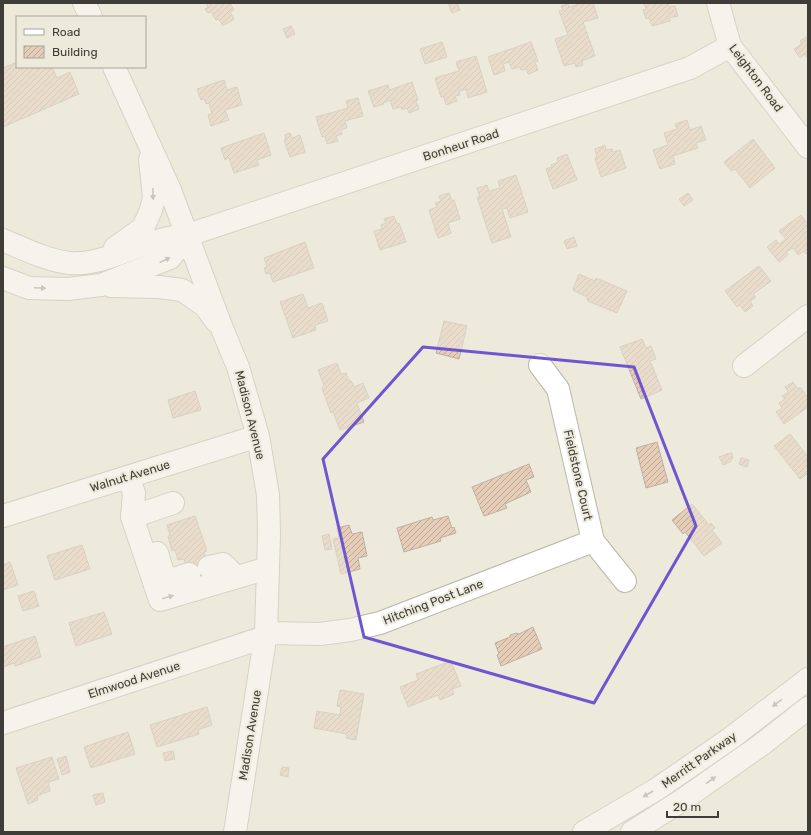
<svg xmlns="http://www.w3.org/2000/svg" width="811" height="835" font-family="Rubik,sans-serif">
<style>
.building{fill:url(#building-hatch);stroke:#bdb1a7}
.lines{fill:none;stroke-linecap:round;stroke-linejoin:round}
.minor-casing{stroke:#bab7aa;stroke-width:24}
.highway-casing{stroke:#bab7aa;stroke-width:24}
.minor{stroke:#fff;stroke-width:22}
.highway{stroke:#fff;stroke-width:22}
.oneway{fill:#9e9e9b}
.marked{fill:none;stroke:#6d56d0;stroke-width:3;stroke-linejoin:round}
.labels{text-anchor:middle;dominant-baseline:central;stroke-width:4;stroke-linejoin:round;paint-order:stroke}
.street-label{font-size:12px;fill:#3e3d37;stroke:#edeadc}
</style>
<defs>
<pattern id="building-hatch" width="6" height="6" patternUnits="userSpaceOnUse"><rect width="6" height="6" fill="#e5cdb7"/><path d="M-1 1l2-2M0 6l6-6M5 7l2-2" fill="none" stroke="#bba896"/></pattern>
</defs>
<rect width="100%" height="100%" fill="#edeadc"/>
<path class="building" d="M206 3H230L234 10 230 12 234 19 223 26 219 19 216 20 211 12 208 13 205 9 208 7Z
M448 3H457L460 10 452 13Z
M583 3H593L598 18 583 22 595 56 582 61 583 65 576 67 575 63 564 66 555 39 568 35 559 11 563 10 561 6 568 4 569 7Z
M644 3H668L669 7 675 6 678 16 669 18 670 21 652 26 649 18 646 19 643 10 646 9Z
M291 26 295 34 287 38 283 29Z
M808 36V59L805 54 800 58 794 49 802 44 800 41Z
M442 42 447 57 425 64 420 49Z
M531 42 538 61 535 62 538 70 528 74 526 69 521 70 520 67 512 69 509 62 503 64 505 71 494 75 488 57Z
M476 56 487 92 468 98 466 89 459 91 460 95 455 96 457 101 446 105 444 97H441L435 78 459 71 456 62Z
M17 62V67H52L57 78 70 72 79 94 3 127V68Z
M224 80 227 90 237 87 242 105 225 110 229 120 211 126 208 115 212 114 209 103 206 104 204 99 201 100 197 89Z
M412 82 418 100 416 101 419 109 409 113 407 108 402 110 401 107 393 109 390 100 383 103 384 104 374 107 368 91 388 85 389 90Z
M358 98 363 116 345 121 347 128 341 130 342 134 336 136 338 141 327 144 325 136 322 137 316 117 348 108 346 101Z
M687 120 690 130 701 126 706 140 696 143 698 148 673 156 675 164 660 169 653 150 668 145 664 133 677 129 675 124Z
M264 133 271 155 257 160 259 165 234 173 229 158 225 160 221 148Z
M290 133 292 138 300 135 305 152 290 157 284 140H286L285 135Z
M753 139 775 168 750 188 735 169 731 171 724 162Z
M605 145 606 150 612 149 613 152 620 150 626 168 601 177 595 158 597 157 595 149Z
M567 154 577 180 553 189 546 169 552 167 551 165 558 162 557 158Z
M516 175 528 212 510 218 507 208 502 209 511 237 492 243 477 197H480L477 188 487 185 489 191 500 188 498 181Z
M449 193 452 201 454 200 460 219 448 223 451 233 438 238 429 210 437 207 435 203 441 201 439 196Z
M688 193 693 200 684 206 679 199Z
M801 215 808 224V253L806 254 804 251 798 255 793 248 786 252 788 255 779 262 767 247 776 240 779 244 786 239 779 231Z
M394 216 397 224 399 223 406 242 380 250 374 231 382 229 381 225 386 223 384 219Z
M574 237 577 246 567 249 564 241Z
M305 242 314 268 273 282 270 273 266 274 264 268 267 267 264 258Z
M759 266 771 281 753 294 756 297 750 301 753 306 745 312 740 305 737 307 725 291Z
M579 274 595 281 596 278 627 291 617 313 588 301 587 297 574 291 573 289Z
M303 294 308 308 322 303 328 321 315 325 316 330 293 338 280 302Z
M444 321 467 326 459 359 436 353Z
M642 339 646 348 651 346 656 359 650 361 662 390 641 399 620 347Z
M337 363 341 374 346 373 348 379 353 383 354 387 363 383 369 398 357 403 364 422 340 430 333 412 331 413 322 388 324 385 318 370Z
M793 382 797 388H801L808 398V407L784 424 776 412 782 408 779 403 785 399 782 396 788 392 785 387Z
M195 391 201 410 173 418 168 400Z
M790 434 808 457V473L800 479 774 446Z
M657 442 668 482 646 488 636 448Z
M730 453H732L733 458 730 462 723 465 719 457Z
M741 458 749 460 747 467 739 464Z
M529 464 534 477 526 480 531 492 505 504 507 508 484 516 472 487Z
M692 504 709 525 711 523 715 528 712 530 722 543 704 556 685 532 683 534 672 520Z
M195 516 207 551 204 552 210 572 190 578 184 559 178 560 175 550 172 551 168 536 170 535 167 525Z
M448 516 452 528 454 527 456 533 440 538 441 541 404 552 397 528 432 517 433 520Z
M349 525 352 534 362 532 367 556 358 558 360 569 341 574 333 539 339 538 337 528Z
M329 534 332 549 325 550 322 536Z
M82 545 90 569 55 580 47 556Z
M10 562 18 585 3 590V565Z
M34 591 39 606 23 611 18 596Z
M104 612 112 634 76 646 69 623Z
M533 627 542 649 501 666 497 655 499 654 495 643 510 637V635L516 633 519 634Z
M35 636 41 657 15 666 14 663 3 667V647Z
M451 661 461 686 452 689 454 694 440 700 438 695 408 707 400 687 418 680 416 674Z
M340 690 364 694 356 740 346 738 347 734 314 728 317 711 340 715 341 707 337 706Z
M207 707 212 725 198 730 199 734 157 747 150 725Z
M128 732 135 754 91 768 84 747Z
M173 751 175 759 165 761 163 753Z
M66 756 70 772 62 775 57 759Z
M52 757 59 779 48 782 50 791 37 796 38 800 28 804 16 768Z
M282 767 289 768 288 777 280 775Z
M103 793 105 802 96 805 93 795Z"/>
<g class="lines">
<defs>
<path id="minor" d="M84 3 91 17
M718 3 730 46 808 147
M114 67 170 190 223 331 238 367 258 436 268 495 269 534 266 633 235 832
M3 240C24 249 46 260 69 263 102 266 133 245 164 239 172 237 180 236 188 235L690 68 730 46
M115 248 143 228 151 210 154 198 150 159
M3 278 29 288 68 289 101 285 170 258 188 235
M111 286 159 287 182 290 205 306 216 321
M540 365 558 389 593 541 625 581
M744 366 808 316
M128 477 134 493 132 517 160 600 268 568
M3 516 258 436
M132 517 173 503
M157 553 163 573 167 578 174 579 189 574
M209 567 223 564 236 577
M266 633 320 634 350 630 380 623 593 541
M3 723 265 637"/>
<path id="highway" d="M584 832 657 789 731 738 808 679
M632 832 681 801 761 745 808 708"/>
</defs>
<use href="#minor" class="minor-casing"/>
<use href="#highway" class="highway-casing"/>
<use href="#minor" class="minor"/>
<use href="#highway" class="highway"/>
</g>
<defs><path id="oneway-solid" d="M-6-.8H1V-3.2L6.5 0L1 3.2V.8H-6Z"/></defs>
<g class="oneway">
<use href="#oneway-solid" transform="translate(153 194) rotate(89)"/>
<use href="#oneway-solid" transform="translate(165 260) rotate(-26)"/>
<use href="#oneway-solid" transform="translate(40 288) rotate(3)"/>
<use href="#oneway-solid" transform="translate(168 597) rotate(-16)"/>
<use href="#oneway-solid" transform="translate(777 703) rotate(143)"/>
<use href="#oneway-solid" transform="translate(711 780) rotate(-36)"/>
<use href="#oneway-solid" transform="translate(648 794) rotate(150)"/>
</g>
<path d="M0 0H811V835H0ZM423 347 634 367 696 526 594 703 364 637 323 459Z" fill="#edeadc" fill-opacity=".55" fill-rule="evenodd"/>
<path class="marked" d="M423 347 634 367 696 526 594 703 364 637 323 459Z"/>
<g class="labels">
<g class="street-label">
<text transform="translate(756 78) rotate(53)">Leighton Road</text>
<text transform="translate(461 145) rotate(-18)">Bonheur Road</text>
<text transform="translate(250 415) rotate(76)">Madison Avenue</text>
<text transform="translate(578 475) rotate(77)">Fieldstone Court</text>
<text transform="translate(130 476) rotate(-17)">Walnut Avenue</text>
<text transform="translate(433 602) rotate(-21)">Hitching Post Lane</text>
<text transform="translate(134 680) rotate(-18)">Elmwood Avenue</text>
<text transform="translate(250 735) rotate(-81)">Madison Avenue</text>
<text transform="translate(699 760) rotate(-35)">Merritt Parkway</text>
</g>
</g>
<rect width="811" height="835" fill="none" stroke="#3e3d37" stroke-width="8"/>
<rect x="16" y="16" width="130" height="52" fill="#edeadc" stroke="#a7a59a"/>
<rect x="24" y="29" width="20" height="6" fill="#ffffff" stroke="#a7a59a"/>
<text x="52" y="36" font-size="12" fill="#3e3d37">Road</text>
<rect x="24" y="46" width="20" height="12" fill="url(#building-hatch)" stroke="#a7a59a"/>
<text x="52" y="56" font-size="12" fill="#3e3d37">Building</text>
<path d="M667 811v6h51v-6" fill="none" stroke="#3e3d37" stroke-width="2"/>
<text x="673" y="811" font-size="12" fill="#3e3d37" stroke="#edeadc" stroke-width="3" paint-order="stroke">20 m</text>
</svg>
